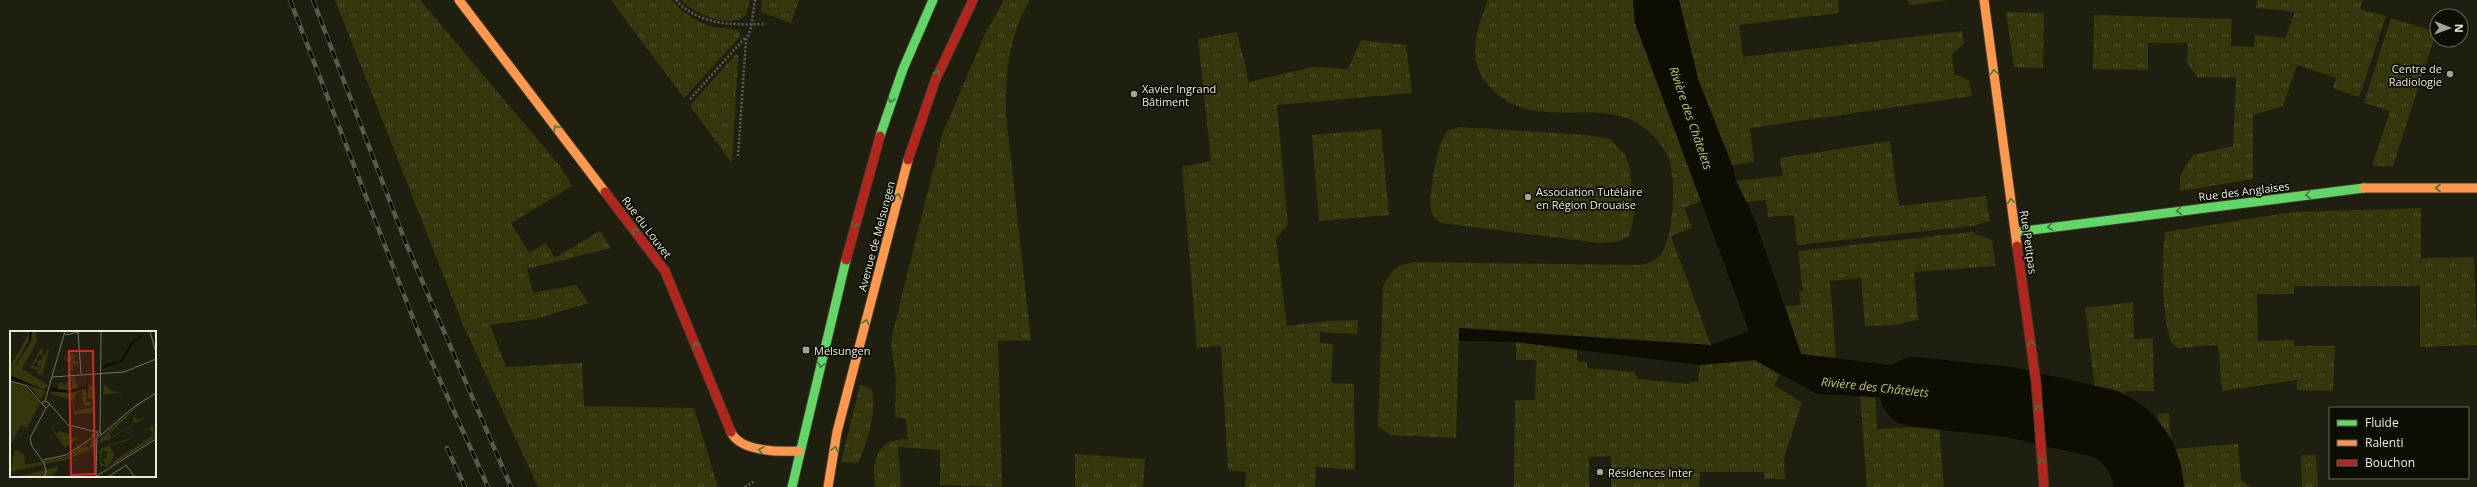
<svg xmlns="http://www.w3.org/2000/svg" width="2477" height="487" font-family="'Open Sans',sans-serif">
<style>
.grass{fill:url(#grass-tufts)}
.water{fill:#0d0e01}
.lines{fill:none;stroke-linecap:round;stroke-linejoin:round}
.river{stroke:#0d0e01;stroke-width:70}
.fast-casing{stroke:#3a3a2f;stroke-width:11}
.slow-casing{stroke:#3a3a2f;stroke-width:11}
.jam-casing{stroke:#3a3a2f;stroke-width:11}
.path{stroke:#5d5e53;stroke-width:2.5;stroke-dasharray:2 2;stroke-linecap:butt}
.fast{stroke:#63d668;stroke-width:9}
.slow{stroke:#ff974d;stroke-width:9}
.jam{stroke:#b3261e;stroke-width:9}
.rail-casing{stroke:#595a4e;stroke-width:4.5}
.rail{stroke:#0d0e03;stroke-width:3;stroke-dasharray:9;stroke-linecap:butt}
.oneway{stroke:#3c7c3b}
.poi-dot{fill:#a3a593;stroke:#0d0e03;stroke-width:1.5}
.labels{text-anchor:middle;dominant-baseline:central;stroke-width:3.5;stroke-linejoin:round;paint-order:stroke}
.poi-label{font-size:11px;fill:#eaedda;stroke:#0d0e03;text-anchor:start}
.street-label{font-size:11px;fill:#eaedda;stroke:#0d0e03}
.water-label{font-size:12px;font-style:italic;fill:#c0c851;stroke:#0d0e03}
.inset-road{fill:none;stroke:#707160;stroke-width:1}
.view{fill:#d62828;fill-opacity:0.15;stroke:#d62828;stroke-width:2}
.inset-edge{fill:none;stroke:#eaedda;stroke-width:2}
</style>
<defs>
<pattern id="grass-tufts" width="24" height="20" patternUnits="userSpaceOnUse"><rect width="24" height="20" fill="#34370b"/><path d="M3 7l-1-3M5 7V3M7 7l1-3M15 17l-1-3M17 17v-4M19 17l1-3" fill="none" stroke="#52542e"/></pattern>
</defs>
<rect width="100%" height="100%" fill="#1e1f0e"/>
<path class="grass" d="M335 0H420L560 166 572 186 511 223 529 253 546 243 555 258 600 231 611 248 527 269 533 293 576 285 589 303 535 319 490 325 506 367 582 363 584 406 694 408 718 487H538L463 325Z
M611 0H671C683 12 697 23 713 27 721 29 734 26 740 33L739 38 684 98Z
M681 0H750L746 15C731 30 693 13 681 0Z
M762 0H799L791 23 761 12Z
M1004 0H1030C1009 34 1005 76 1006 115L1031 340 998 341 1002 487 940 485V450L898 447 901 487H875C871 460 877 438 908 439L906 419 895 417 896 380 891 345 892 336 942 135 985 34Z
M1488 0H1633L1635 23 1701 201 1684 208 1692 228 1671 236 1711 345 1459 328 1456 438 1391 435 1378 427 1383 287C1390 270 1399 263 1418 262L1640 265C1648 263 1656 261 1661 254 1674 236 1677 177 1668 157 1662 145 1654 135 1643 127 1602 94 1533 135 1490 87 1465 60 1476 31 1488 0Z
M1679 0H1838L1839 13 1739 25 1743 57 1962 31 1964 44 1952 54 1954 74 1969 80 1972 96 1750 128 1754 162 1732 165 1698 79Z
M1908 0H1950L1909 5Z
M2257 0H2363L2360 9 2386 16 2359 97 2333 88 2336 78 2297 65 2283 106 2253 115V179L2180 191V176L2193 155 2233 146 2236 78 2197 77 2187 63 2188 43H2148V70L2093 69 2094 15 2232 19 2231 46 2254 47 2255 35 2285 38 2295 12 2256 8Z
M2006 12 2044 13 2043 68 2014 67Z
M2391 18 2436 32 2393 166H2372L2390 111 2364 103Z
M1237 32 1249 82 1312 67 1348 69 1361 40 1406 45 1412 93 1277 105 1288 224 1276 239 1287 326 1327 321 1358 320 1357 334 1320 332V343L1333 344 1331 383 1354 384 1355 470 1316 467 1315 487H1245L1246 472 1228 470 1221 346 1197 348 1182 167 1211 161 1198 39Z
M735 55H738V57L732 163 690 106Z
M1461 127 1587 135 1610 139 1625 155 1630 168 1634 217 1629 236 1617 242 1600 243 1441 223C1436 220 1433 216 1431 211 1428 198 1437 142 1447 132 1451 128 1456 128 1461 127Z
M1381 129 1389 215 1319 221 1312 135Z
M1890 141 1899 206 1986 196 1990 221 1973 226 1797 245 1794 215 1768 217 1766 200 1746 202 1736 181 1783 176 1780 158Z
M2421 208V258L2474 257 2477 345 2420 347V286H2294V294H2257L2258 341 2294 340V346H2335L2333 391 2297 390V380L2222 391 2218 345 2178 348 2173 345C2161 323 2162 257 2165 232L2293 212Z
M1971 232 1992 240 1996 266 1914 272 1918 320 1894 325 1865 326 1861 278 1830 281 1836 358 1801 354 1785 306 1801 305 1799 292 1803 291 1798 251Z
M2133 302 2134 339 2153 338 2154 391H2125L2126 400 2096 395 2085 308Z
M1516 342 1577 350V361L1587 362V368L1634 372 1638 379 1690 384V382H1698L1700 365 1755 360 1780 375 1774 385 1802 403 1784 458 1785 479H1764V472H1700L1699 487H1611V456L1589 457V487H1514L1515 400H1535L1536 360H1516Z
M860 384 872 390C877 408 867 445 859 461L855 463 841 462Z
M1860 396 1875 397 1877 429 1939 426 1944 487H1867Z
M2169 413 2172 449 2238 444 2241 480 2251 487H2173L2158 428V414Z
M1075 454 1145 459 1143 487H1075Z
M2301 455H2316L2318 487H2302Z"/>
<path class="water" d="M1633 0H1679L1698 79 1732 165 1736 181 1754 218 1801 354 2010 380 2014 419 1875 397 1817 394 1755 360 1700 365 1516 342 1459 341V328L1711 345 1749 331 1635 23Z
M2059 387 2126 400 2141 419 2158 428 2173 487H2128L2125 466 2108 445 2064 440Z"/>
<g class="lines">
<path class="river" d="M1915 392 2010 402 2106 424C2132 437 2146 458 2149 487"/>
<defs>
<path id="fast" d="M880 136 903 69 933 0
M2016 232 2364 188
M792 487 846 260"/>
<path id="slow" d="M459 0 605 192
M1984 0 2017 246
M2364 188H2477
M731 432C740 452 781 452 799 451
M828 487 837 432 908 160"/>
<path id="jam" d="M908 160 935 81 973 0
M605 192 665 271 731 432
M2017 246 2036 382 2044 487
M846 260 880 136"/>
</defs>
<use href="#fast" class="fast-casing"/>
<use href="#slow" class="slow-casing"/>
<use href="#jam" class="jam-casing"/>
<path class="path" d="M676 0C699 26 735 25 766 24
M690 99 746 37
M738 156 746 40 751 28 755 0
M745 487 755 481"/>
<use href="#fast" class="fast"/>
<use href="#slow" class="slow"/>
<use href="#jam" class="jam"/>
<defs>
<path id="rail" d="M290 0 418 331 488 487
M313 0 405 241 511 487
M447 448 465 487"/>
</defs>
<use href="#rail" class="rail-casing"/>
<use href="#rail" class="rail"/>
</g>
<defs><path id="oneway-chevron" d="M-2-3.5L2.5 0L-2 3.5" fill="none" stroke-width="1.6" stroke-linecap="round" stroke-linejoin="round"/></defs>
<g class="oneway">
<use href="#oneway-chevron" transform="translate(1994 72) rotate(-98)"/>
<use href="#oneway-chevron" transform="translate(937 73) rotate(-67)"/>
<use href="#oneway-chevron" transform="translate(891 100) rotate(108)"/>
<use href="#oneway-chevron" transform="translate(556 128) rotate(-127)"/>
<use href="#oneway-chevron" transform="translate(2438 188) rotate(180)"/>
<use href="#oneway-chevron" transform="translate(2308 195) rotate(173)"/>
<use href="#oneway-chevron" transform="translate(898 196) rotate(-75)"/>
<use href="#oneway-chevron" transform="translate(2011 201) rotate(-98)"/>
<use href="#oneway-chevron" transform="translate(2179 211) rotate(173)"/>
<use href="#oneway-chevron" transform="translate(855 225) rotate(104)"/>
<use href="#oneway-chevron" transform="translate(2050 227) rotate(173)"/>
<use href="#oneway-chevron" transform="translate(635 231) rotate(-127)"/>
<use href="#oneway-chevron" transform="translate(866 322) rotate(-76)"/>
<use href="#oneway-chevron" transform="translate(2031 343) rotate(-98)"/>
<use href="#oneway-chevron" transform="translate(696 345) rotate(-112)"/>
<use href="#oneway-chevron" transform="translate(821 365) rotate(104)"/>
<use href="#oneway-chevron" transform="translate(2038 408) rotate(-95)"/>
<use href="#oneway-chevron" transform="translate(835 449) rotate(-76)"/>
<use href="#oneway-chevron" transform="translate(761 450) rotate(-167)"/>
<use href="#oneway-chevron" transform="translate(2042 461) rotate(-94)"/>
</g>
<g class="poi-dot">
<circle cx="2450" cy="74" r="4"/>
<circle cx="1134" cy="94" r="4"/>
<circle cx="1528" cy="197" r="4"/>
<rect x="802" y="346" width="8" height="8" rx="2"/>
<circle cx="1600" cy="472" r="4"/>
</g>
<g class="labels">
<g class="poi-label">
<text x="2442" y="68" text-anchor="end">Centre de<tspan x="2442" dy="13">Radiologie</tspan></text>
<text x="1142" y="88">Xavier Ingrand<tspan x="1142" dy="13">Bâtiment</tspan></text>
<text x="1536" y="191">Association Tutélaire<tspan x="1536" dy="13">en Région Drouaise</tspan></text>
<text x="814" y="350">Melsungen</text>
<text x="1608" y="472">Résidences Inter</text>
</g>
<g class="street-label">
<text transform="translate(2244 191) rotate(-7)">Rue des Anglaises</text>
<text transform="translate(647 227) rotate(53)">Rue du Louvet</text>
<text transform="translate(876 236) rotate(-75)">Avenue de Melsungen</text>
<text transform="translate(2029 242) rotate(82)">Rue Petitpas</text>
</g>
<g class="water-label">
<text transform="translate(1691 118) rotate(71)">Rivière des Châtelets</text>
<text transform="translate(1875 387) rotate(6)">Rivière des Châtelets</text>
</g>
</g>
<g transform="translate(10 331)">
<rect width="146" height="146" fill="#1e1f0e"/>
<path d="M31 17 35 18H32L33 23 28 25 27 31 23 34 24 36H30L29 43 31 35 27 34 29 29H32V25L36 24V18L39 19 32 44 27 43 28 39 20 37ZM56 21 57 28 60 22 67 24 62 29 68 31 69 35 63 32V39H60L61 30 55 31 56 28H54ZM64 45 68 57 57 60 47 58 49 52 52 51 54 55 56 51 60 52 62 57 61 46ZM94 53 101 60 114 61 93 64ZM79 54H83L84 61H87L82 64 87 68H76V71H82L81 75 73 74 72 60 67 61 63 70 40 62 43 59 60 62 77 58V66ZM146 64 128 75 99 103 101 106 125 92 122 87 133 78 124 85 127 89 140 83 102 107 89 112 92 106 127 74ZM64 73 65 80 83 76 86 81 62 84 64 81 62 74ZM38 93 47 103 50 100 61 104V107H68L55 117ZM146 93 143 96 146 106 100 136 105 129 144 104 139 98 116 110 99 115 105 124 98 136 92 129 96 127 97 121 92 119 91 132 97 136 90 135V119L99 114 124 106ZM86 108V116L59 128 57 125 70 115 73 117V113L74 117 76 114 79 118 81 109Z" fill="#34370b"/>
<path d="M5 119 14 123 15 134 57 125 59 128 0 141ZM47 136 48 139 41 146H7Z" fill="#34370b"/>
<path d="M17 0H26L27 10 12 38 38 54 31 69 19 55 0 48V36L18 4ZM0 51 16 56 30 72 17 97 11 94 0 115Z" fill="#34370b"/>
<path d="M19 0 22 1 21 10 0 43 19 10ZM137 0 123 13 112 31 93 37V34L110 30 121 12ZM78 43 77 71 76 56 60 62 40 60 41 57 60 60 77 54ZM2 45 32 58H37V60L0 48Z" fill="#0d0e01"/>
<path class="inset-road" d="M140 0 146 22M68 1 71 43M55 4 73 0M42 46 114 41 146 28M0 50 17 55 32 73M35 70 55 0M40 73 36 77 32 73 34 70 38 71 58 94 87 101M90 101 91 0M91 104 90 101H87V104L90 105 125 75 146 62M33 129 56 124 82 107 83 103M34 146 36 141 34 132 22 115 20 107 36 77M85 146 146 108M86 146 87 105M98 146 116 134 125 146"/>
<path class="view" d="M59 20H83L85 143 61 144Z"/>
<rect width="146" height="146" class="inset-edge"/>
</g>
<rect x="2329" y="407" width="140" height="72" fill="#0d0e03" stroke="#656759"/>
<rect x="2337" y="420" width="20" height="6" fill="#63d668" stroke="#656759"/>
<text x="2365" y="427" font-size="12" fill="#eaedda">Fluide</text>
<rect x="2337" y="440" width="20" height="6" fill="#ff974d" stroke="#656759"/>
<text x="2365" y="447" font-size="12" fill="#eaedda">Ralenti</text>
<rect x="2337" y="460" width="20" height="6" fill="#b3261e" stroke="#656759"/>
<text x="2365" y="467" font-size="12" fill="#eaedda">Bouchon</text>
<g transform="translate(2449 28) rotate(91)"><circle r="19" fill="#0d0e03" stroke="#656759"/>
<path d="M0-3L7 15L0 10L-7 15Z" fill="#a3a593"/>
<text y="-6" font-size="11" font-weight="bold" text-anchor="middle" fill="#eaedda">N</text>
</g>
</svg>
